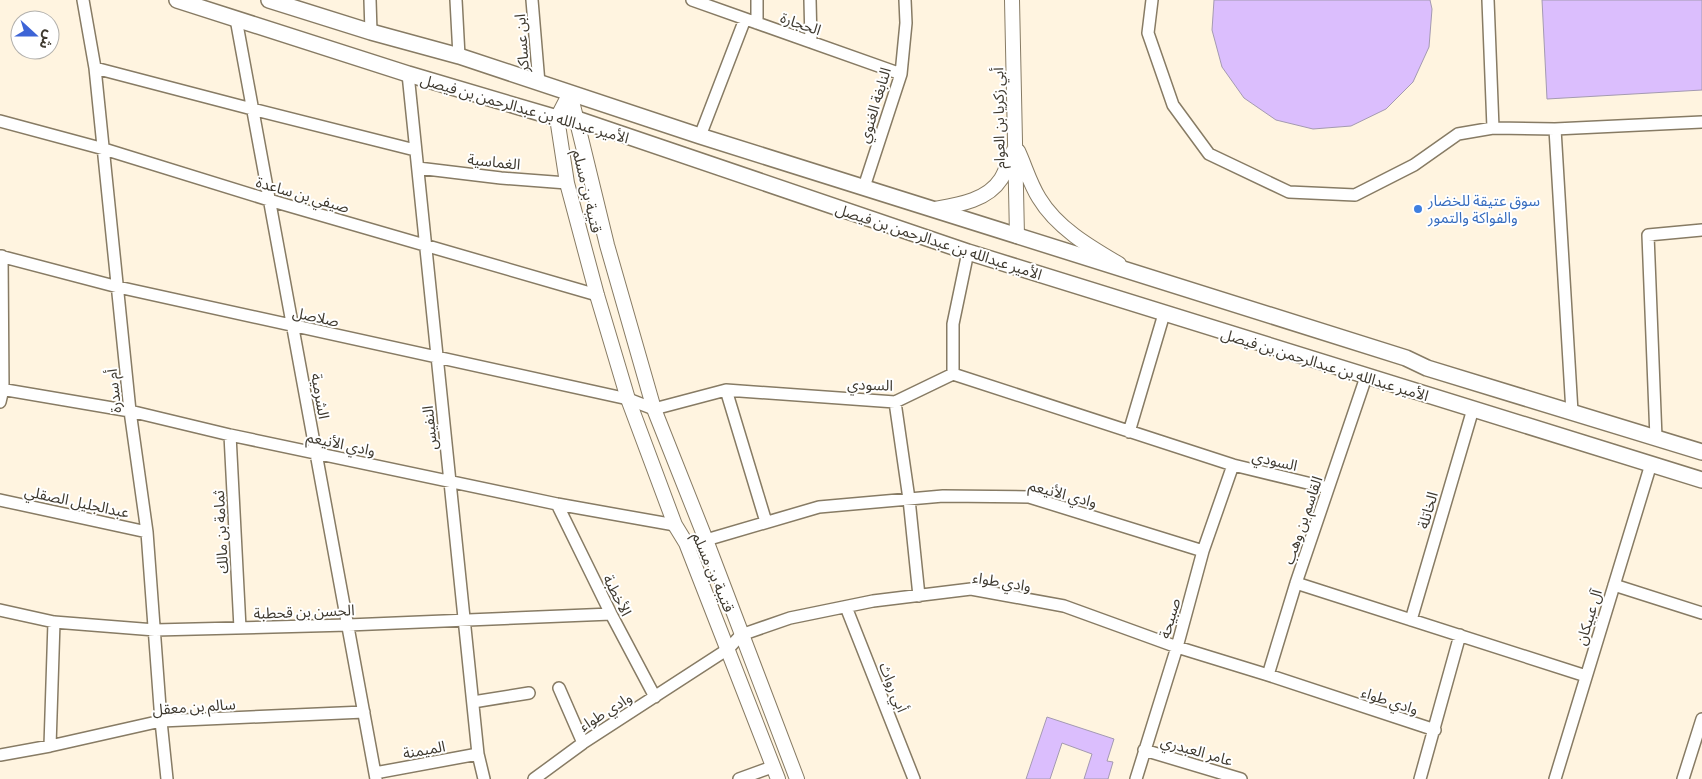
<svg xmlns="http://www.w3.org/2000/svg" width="1702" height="779" font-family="Barlow,'Noto Sans Arabic',sans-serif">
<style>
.building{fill:#dbbefd;stroke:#a49ab1}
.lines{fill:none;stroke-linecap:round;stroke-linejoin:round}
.minor-casing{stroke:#877b64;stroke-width:14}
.tertiary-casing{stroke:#877b64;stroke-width:16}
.secondary-casing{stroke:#877b64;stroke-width:18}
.minor{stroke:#fff;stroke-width:11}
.tertiary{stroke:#fff;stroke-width:14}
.secondary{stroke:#fff;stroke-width:15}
.shop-dot{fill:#3f7fe0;stroke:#fff;stroke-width:2}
.labels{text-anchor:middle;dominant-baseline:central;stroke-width:4;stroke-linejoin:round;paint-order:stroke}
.street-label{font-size:15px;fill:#3e392f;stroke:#fff}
.shop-label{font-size:15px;fill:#366cbe;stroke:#fff;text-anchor:start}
</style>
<rect width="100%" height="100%" fill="#fff4e0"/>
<path class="building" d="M1214 0H1430L1432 9 1429 47 1413 82 1386 109 1351 126 1313 129 1276 120 1244 98 1222 67 1212 30Z
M1542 0H1702V90L1547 99Z
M1047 717 1114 739 1107 761 1113 762 1108 779H1084L1092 754 1062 743 1050 779H1026Z"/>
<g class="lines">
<defs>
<path id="minor" d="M83 0 95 68 130 411 147 532 161 721 167 779
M370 0 371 32
M456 0 459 56
M532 0 539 83
M692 0 901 74
M810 0 811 42
M1152 0 1148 33 1173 105 1209 154 1289 192 1355 195 1414 165 1458 134 1493 128 1555 129 1702 122
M1488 0 1493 128
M236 19 376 779
M757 23V0
M95 68 252 109 415 150
M408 74 478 754 484 779
M0 121 104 149 269 200 597 295
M1555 129 1572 412
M700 136 745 19
M418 168 501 178 567 183
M864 187 901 74 906 23 905 0
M0 256 118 287 628 399 654 409 726 390 895 402 953 374 1233 465 1328 488
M953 374V324L968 252
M0 389 130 411 230 435 557 504 675 525
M726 390 766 522
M0 402 3 389 2 256
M895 402 909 499 919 596
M1129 432 1164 314
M230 435 240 628
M1656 438 1648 235 1702 230
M0 500 147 532
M557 504 611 614 655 697
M686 543 706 540 819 507 943 496 1029 497 1203 551
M1296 583 1586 676
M1614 585 1702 613
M846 607 914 779
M0 610 54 622 155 630 348 625 611 614
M1411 620 1473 409
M1268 675 1296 583 1366 377
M559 688 583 743
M473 702 529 693
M50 746 54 622
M1144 750 1241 779
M0 755 50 746 161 721 364 712
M375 773 478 754
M534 779 583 743 728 649 741 635 790 618 873 601 971 589 1064 606 1177 647 1268 675 1435 730
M739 779 772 767
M1136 779 1177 647 1203 551 1233 465
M1420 779 1460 635
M1555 779 1651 464
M1683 779 1702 719"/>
<path id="tertiary" d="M1012 0 1017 236
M570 93 557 118 567 183 597 295 628 399 675 525 686 543 778 779
M570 93 607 245 654 409 706 540 797 779
M1018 151C1025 166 1030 184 1039 198 1057 228 1090 247 1119 264
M934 209C957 205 987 201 1001 179 1006 171 1009 160 1014 150"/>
<path id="secondary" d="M177 0 408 74 557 118 577 119 968 252 1702 480
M269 0 371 32 459 56 700 136 1406 358 1427 368 1702 452"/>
</defs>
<use href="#minor" class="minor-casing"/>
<use href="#tertiary" class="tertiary-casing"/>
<use href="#secondary" class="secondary-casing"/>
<use href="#minor" class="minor"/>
<use href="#tertiary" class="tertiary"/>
<use href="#secondary" class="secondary"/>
</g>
<circle class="shop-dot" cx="1418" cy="209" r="5"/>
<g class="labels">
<g class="street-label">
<text transform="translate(801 23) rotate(19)">الحجارة</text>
<text transform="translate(521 43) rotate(-94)">ابن عساكر</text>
<text transform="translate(874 105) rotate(-73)">النابغة الغنوي</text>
<text transform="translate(525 108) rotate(16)">الأمير عبدالله بن عبدالرحمن بن فيصل</text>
<text transform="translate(998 118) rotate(-91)">أبي زكريا بن العوام</text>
<text transform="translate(494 161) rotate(6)">الغماسية</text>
<text transform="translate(588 191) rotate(77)">قتيبة بن مسلم</text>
<text transform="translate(303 194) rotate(16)">صيفي بن ساعدة</text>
<text transform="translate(939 241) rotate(18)">الأمير عبدالله بن عبدالرحمن بن فيصل</text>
<text transform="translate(316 316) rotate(12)">صلاصل</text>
<text transform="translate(1325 364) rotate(17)">الأمير عبدالله بن عبدالرحمن بن فيصل</text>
<text transform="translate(870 384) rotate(2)">السودي</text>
<text transform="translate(113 391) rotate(-96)">أم سدرة</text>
<text transform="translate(321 396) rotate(80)">الشرمية</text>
<text transform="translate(429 428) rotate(-96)">النفيس</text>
<text transform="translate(341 443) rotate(12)">وادي الأنيعم</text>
<text transform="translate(1275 460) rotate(13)">السودي</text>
<text transform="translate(1063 493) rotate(15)">وادي الأنيعم</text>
<text transform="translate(77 501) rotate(12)">عبدالجليل الصقلي</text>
<text transform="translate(1427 510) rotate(-74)">الخاتلة</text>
<text transform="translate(1302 520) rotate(-71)">القاسم بن وهب</text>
<text transform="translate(220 532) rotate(-93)">ثمامة بن مالك</text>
<text transform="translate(714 572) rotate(67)">قتيبة بن مسلم</text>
<text transform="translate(1002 581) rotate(9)">وادي طواء</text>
<text transform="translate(618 595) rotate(63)">الأخطبة</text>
<text transform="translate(304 611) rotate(-2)">الحسن بن قحطبة</text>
<text transform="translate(1588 617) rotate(-73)">آل عبيكان</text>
<text transform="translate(1169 618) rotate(-74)">صبيحة</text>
<text transform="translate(894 687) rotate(68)">أبي رواث</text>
<text transform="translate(1390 700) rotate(18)">وادي طواء</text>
<text transform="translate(194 706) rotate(-4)">سالم بن معقل</text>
<text transform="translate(605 711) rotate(-32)">وادي طواء</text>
<text transform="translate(424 749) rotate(-10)">الميمنة</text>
<text transform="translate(1197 750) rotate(16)">عامر العبدري</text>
</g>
<g class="shop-label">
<text x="1428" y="200">سوق عتيقة للخضار<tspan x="1428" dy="17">والفواكة والتمور</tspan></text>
</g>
</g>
<g transform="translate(35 35) rotate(111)"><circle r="24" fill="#ffffff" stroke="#b2b0ac"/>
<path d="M0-4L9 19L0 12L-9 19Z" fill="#3d64d6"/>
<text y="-8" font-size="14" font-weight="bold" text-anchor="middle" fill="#3e392f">ش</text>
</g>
</svg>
